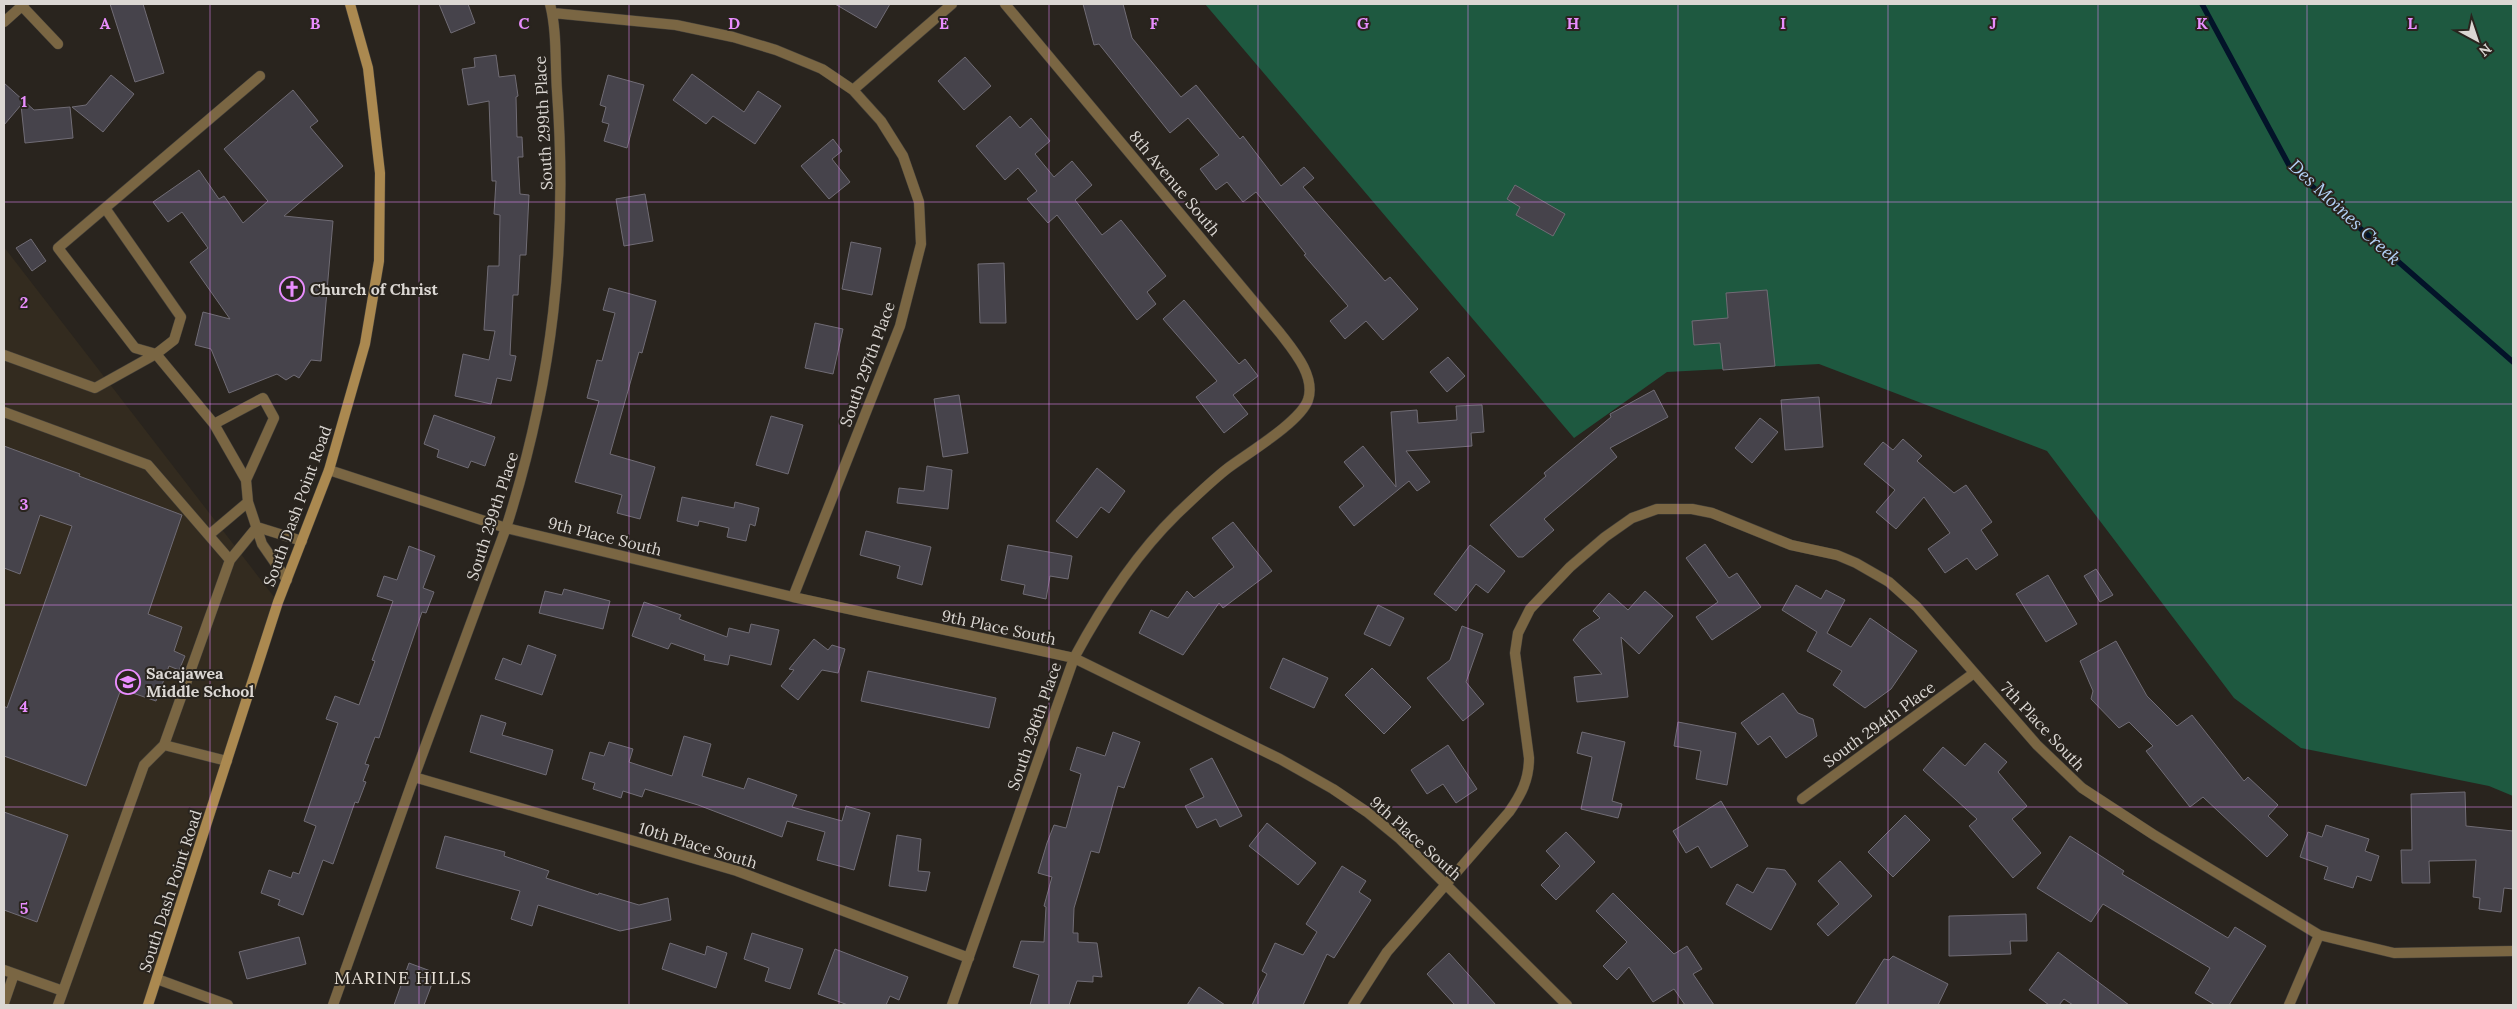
<svg xmlns="http://www.w3.org/2000/svg" width="2517" height="1009" font-family="Lora,serif">
<style>
.built{fill:#332b1f}
.forest{fill:#1e5940}
.lines{fill:none;stroke-linecap:round;stroke-linejoin:round}
.stream{stroke:#031329;stroke-width:5.5}
.building{fill:#46434b;stroke:#706c75}
.service-casing{stroke:#45413b;stroke-width:11}
.minor-casing{stroke:#45413b;stroke-width:11}
.secondary-casing{stroke:#45413b;stroke-width:11}
.service{stroke:#7a6643;stroke-width:10}
.minor{stroke:#7a6643;stroke-width:10}
.secondary{stroke:#ab8950;stroke-width:10}
.grid{fill:none;stroke:#e98dfe;stroke-width:1;stroke-opacity:0.55}
.labels{text-anchor:middle;dominant-baseline:central;stroke-width:4;stroke-linejoin:round;paint-order:stroke}
.street-label{font-size:16px;fill:#dbd7d3;stroke:#29241e}
.poi-label{font-size:16px;font-weight:bold;fill:#dbd7d3;stroke:#29241e;text-anchor:start}
.water-label{font-size:18px;font-style:italic;fill:#b3d1f7;stroke:#29241e}
.neighbourhood-label{font-size:18px;letter-spacing:1px;fill:#eae3da;stroke:#29241e}
.grid-label{font-size:16px;text-anchor:middle;font-weight:bold;fill:#e98dfe;stroke:#29241e;stroke-width:4;stroke-linejoin:round;paint-order:stroke}
</style>
<rect width="100%" height="100%" fill="#29241e"/>
<path class="built" d="M4 247 278 602 148 1005H4Z"/>
<path class="forest" d="M1205 4H2513V796L2489 786 2301 748 2234 698 2047 451 1819 364 1667 372 1574 438Z"/>
<g class="lines">
<path class="stream" d="M2202 4 2290 167 2513 362"/>
</g>
<path class="building" d="M110 4H143L164 73 135 82Z
M439 4H468L475 23 451 33Z
M835 4H890L876 28Z
M1083 4H1123L1132 38 1181 97 1196 85 1240 139 1243 136 1281 186 1304 167 1314 178 1303 187 1385 281 1390 277 1418 309 1383 340 1366 321 1345 339 1330 321 1348 306 1304 255 1306 254 1256 192 1243 202 1227 182 1216 190 1200 169 1219 155 1188 118 1170 133 1099 44 1094 45Z
M496 55 499 77 515 75 518 96 516 97 517 137H522L523 157H518L520 194 529 195 526 255H520L518 295H513L510 355 516 356 511 381 497 378 491 404 455 396 463 354 489 360 495 331 484 330 488 266H499L500 215 494 214 496 181H492L489 101 468 105 462 69 475 67 474 58Z
M965 57 991 86 964 110 938 81Z
M692 74 744 112 758 91 781 106 755 144 713 116 706 124 673 100Z
M111 75 134 94 103 132 72 107 86 105Z
M608 75 644 85 627 148 604 141 609 124 602 122 606 107 600 105Z
M4 83 34 110 70 107 73 138 25 143 21 105 4 125Z
M293 90 318 121 310 127 343 166 284 216 333 221 321 361 311 360 299 378 294 375 286 380 277 374 229 393 211 349 195 345 203 312 230 319 190 262 208 248 182 212 168 222 153 202 199 170 219 199 224 196 243 223 268 201 224 149Z
M1010 116 1020 128 1031 118 1050 141 1035 154 1054 177 1072 161 1092 185 1075 200 1102 235 1121 220 1166 276 1147 292 1156 304 1137 320 1057 215 1048 223 1027 199 1037 191 1018 168 1005 180 976 146Z
M833 139 842 151 832 159 850 182 829 199 801 166Z
M1515 185 1565 214 1553 236 1516 215 1520 207 1507 199Z
M645 194 653 241 624 246 616 199Z
M31 239 46 261 32 271 16 248Z
M851 242 881 248 872 295 842 289Z
M1004 263 1006 323H980L978 264Z
M609 288 656 301 642 353 639 352 610 454 655 467 640 519 617 513 622 495 575 482 599 401 587 398 597 360 602 361 615 313 603 310Z
M1767 290 1775 366 1723 370 1720 343 1694 345 1692 321 1728 318 1726 293Z
M1184 300 1239 364 1245 359 1258 376 1233 395 1248 414 1224 433 1196 397 1217 381 1163 319Z
M815 323 843 329 833 374 805 368Z
M1448 357 1465 376 1447 392 1430 372Z
M1654 390 1668 417 1610 448 1617 457 1544 519 1554 530 1523 557H1518L1490 525 1546 476 1544 473 1611 417 1610 414Z
M959 395 968 453 943 457 934 399Z
M1819 397 1823 447 1785 450 1781 400Z
M1482 405 1484 432 1471 433 1472 446 1406 451 1430 482 1417 491 1409 481 1354 526 1339 507 1364 486 1344 462 1363 446 1396 487 1391 412 1417 410 1418 423 1457 420 1456 406Z
M434 415 495 437 485 466 471 461 468 468 437 457 439 450 424 444Z
M771 416 803 425 788 474 756 465Z
M1760 418 1778 432 1752 463 1735 448Z
M1903 439 1922 456 1917 461 1954 493 1966 485 1992 522 1981 530 1998 555 1976 570 1967 558 1945 573 1928 549 1950 533 1924 497 1896 529 1876 512 1895 490 1864 464 1883 442 1893 450Z
M4 446 80 474 79 476 182 515 148 614 182 627 174 651 185 656 179 670 169 666 156 701 121 689 86 786 4 756V706L7 708 72 526 40 515 20 574 4 568Z
M927 466 952 470 948 509 897 503 899 488 924 491Z
M1097 468 1125 491 1109 513 1101 507 1077 538 1056 521Z
M682 497 734 508 735 502 759 508 755 526 750 524 746 541 727 537 729 528 699 521 698 526 677 521Z
M1233 522 1272 571 1223 608 1219 603 1183 655 1139 633 1151 610 1168 618 1187 591 1194 598 1234 567 1212 538Z
M866 531 931 547 922 585 897 578 900 566 860 555Z
M1705 544 1729 578 1737 573 1761 607 1712 640 1696 617 1718 602 1686 558Z
M1008 545 1072 556 1068 579 1050 576 1046 599 1023 594 1025 585 1001 580Z
M1470 545 1505 571 1488 593 1476 584 1456 611 1434 594Z
M409 546 435 556 423 588 434 592 426 613 422 612 379 738 375 737 365 764 369 765 363 781 366 782 358 803 355 802 333 864 323 860 303 915 278 905 280 900 261 893 269 870 291 878 293 872 299 874 316 826 304 821 338 723 326 719 335 696 359 705 375 661 372 660 393 601 377 596 384 576 397 580Z
M2096 569 2113 595 2100 602 2084 576Z
M2048 575 2077 624 2046 642 2016 594Z
M1796 585 1821 599 1826 590 1845 600 1827 633 1851 647 1870 618 1917 651 1891 689 1865 708 1833 685 1842 671 1807 651 1817 632 1782 610Z
M564 589 610 601 603 629 539 613 545 591 562 595Z
M1645 591 1673 616 1639 654 1621 637 1628 697 1577 702 1574 677 1602 674 1573 640 1581 630 1600 618 1593 611 1609 593 1628 610Z
M644 602 681 615 679 619 727 637 729 628 749 633 751 624 779 630 771 665 730 655 728 665 704 660 705 655 671 643 668 649 632 636Z
M1378 605 1404 618 1390 646 1364 634Z
M1462 626 1483 634 1466 682 1484 704 1463 721 1427 678 1450 660Z
M814 639 828 650 832 645 845 649 838 673 822 670 798 700 781 686 794 670 789 669Z
M2116 641 2147 696 2177 726 2192 715 2244 781 2248 777 2278 805 2268 816 2288 835 2267 857 2203 797 2190 807 2146 751 2153 746 2129 722 2119 728 2091 699 2093 691 2080 661Z
M528 645 556 655 542 695 495 679 503 658 521 665Z
M1283 658 1328 678 1314 708 1270 688Z
M1372 668 1411 707 1384 734 1345 695Z
M868 671 996 698 989 728 861 701Z
M1783 693 1798 713 1813 719 1817 736 1786 758 1770 736 1758 745 1741 723Z
M481 715 506 723 502 735 553 750 546 775 470 752Z
M1678 722 1736 733 1727 785 1696 779 1701 751 1674 746Z
M1113 732 1140 742 1124 788 1118 786 1099 853 1091 851 1074 908 1073 933H1078V942L1097 943 1102 977 1093 976V982L1077 981 1069 1005H1030L1039 975 1013 967 1021 941 1044 942 1046 907 1044 906 1052 877 1038 873 1047 843 1054 825 1066 828 1081 774 1070 770 1077 747 1105 756Z
M1582 732 1625 742 1612 801 1622 804 1618 818 1581 809 1592 757 1577 753Z
M684 736 711 744 702 776 744 789 748 778 797 795 792 807 842 821 846 806 870 813 854 870 817 860 825 832 787 821 782 837 698 805 645 789 642 797 623 791 621 798 593 789 595 783 582 779 590 752 604 756 609 742 633 749 629 762 672 776Z
M1985 743 2007 762 1998 772 2027 806 2012 819 2041 853 2013 878 1969 826 1977 819 1923 770 1943 747 1965 766Z
M1448 745 1477 789 1456 803 1443 784 1427 794 1411 770Z
M1212 758 1242 816 1220 827 1216 819 1197 828 1185 806 1204 797 1190 769Z
M2465 792 2466 826 2513 831V889L2504 888 2501 912 2479 909 2480 898 2473 897 2476 860 2429 861 2430 883H2402L2401 850H2412L2411 794Z
M1721 801 1748 846 1711 868 1698 846 1686 853 1673 831Z
M4 812 68 835 37 922 4 910Z
M1905 815 1930 840 1893 877 1868 852Z
M1267 823 1316 863 1298 885 1249 846Z
M2326 825 2369 839 2365 851 2379 856 2371 881 2357 876 2353 888 2324 879 2328 867 2300 857 2308 832 2322 837Z
M1566 832 1595 862 1556 900 1541 885 1560 866 1546 851Z
M897 835 921 839 918 871 930 872 926 891 889 886Z
M445 836 505 852 504 856 549 871 546 878 598 895 599 893 639 905 668 898 671 920 620 931 538 905 532 926 511 919 520 891 436 868Z
M2070 836 2124 871 2122 874 2228 938 2235 927 2266 946 2229 1005H2215L2195 993 2210 968 2103 904 2091 922 2037 888Z
M1840 861 1872 896 1828 936 1817 924 1839 904 1818 881Z
M1342 866 1366 881 1359 892 1371 900 1334 958 1327 954 1303 1005H1252L1267 974 1262 971 1275 943 1303 955 1317 932 1306 924Z
M1767 868 1785 870 1796 884 1771 930 1726 904 1737 884 1753 893Z
M1613 893 1674 954 1687 946 1702 969 1693 974 1714 1005H1685L1674 989 1653 1002 1629 967 1617 980 1603 966 1627 942 1596 911Z
M2026 914 2027 941H2010L2011 954 1949 956V916Z
M752 933 803 949 790 989 765 981 769 968 744 959Z
M299 937 306 964 247 979 239 952Z
M670 943 705 955 707 946 727 953 716 988 662 969Z
M835 949 908 977 899 1000 890 996 886 1005H848L818 994Z
M2058 952 2129 1005H2073L2064 999 2059 1005H2049L2029 990Z
M1449 953 1496 1005H1455L1427 974Z
M1893 956 1948 984 1938 1005H1855L1884 959 1889 960Z
M409 963 436 973 424 1005H394Z
M1199 987 1225 1005H1187Z"/>
<g class="lines">
<defs>
<path id="service" d="M105 208 260 76
M4 355 95 388 156 354 174 340 181 317 105 208 58 248 135 348 156 354 214 424 246 480 248 502 262 544 287 580
M4 412 148 465 230 560
M214 424 263 398 274 418 246 480
M257 527 302 541
M209 535 248 502
M227 761 164 745 230 560 257 527
M4 970 63 991
M4 1003 14 974
M58 1005 144 765 164 745"/>
<path id="minor" d="M22 6 58 44
M553 13 676 25 733 37 776 50 822 69 853 90 881 121 903 156 919 202 921 244 900 326 793 597
M4 22 24 4
M853 90 952 4
M329 470 506 528 793 597 1074 658 1280 759 1333 789 1367 812 1400 839 1567 1005
M414 777 737 871 969 958
M1802 799 1974 673
M157 979 228 1005
M333 1005 414 777 506 528C553 381 568 244 557 91 555 62 557 31 550 4
M952 1005 1074 658C1102 606 1134 556 1177 514 1193 499 1210 482 1228 468 1248 453 1300 422 1308 400 1316 376 1293 350 1280 333L1005 4
M1353 1005 1387 952 1509 812C1521 795 1529 780 1529 758L1515 653 1518 633 1530 609 1570 567 1605 537 1632 518 1657 509H1692L1712 513 1791 545 1837 555 1856 563 1889 582 1917 607 2037 745 2082 788 2154 835 2319 935 2394 953 2513 951
M2289 1005 2319 935"/>
<path id="secondary" d="M148 1005 278 602 329 470 365 344 379 261 380 173 368 68 350 4"/>
</defs>
<use href="#service" class="service-casing"/>
<use href="#minor" class="minor-casing"/>
<use href="#secondary" class="secondary-casing"/>
<use href="#service" class="service"/>
<use href="#minor" class="minor"/>
<use href="#secondary" class="secondary"/>
</g>
<path class="grid" d="M210 4V1005M419 4V1005M629 4V1005M839 4V1005M1049 4V1005M1258 4V1005M1468 4V1005M1678 4V1005M1888 4V1005M2098 4V1005M2307 4V1005M4 202H2513M4 404H2513M4 605H2513M4 807H2513"/>
<defs>
<symbol id="church-ring" viewBox="-11 -11 22 22"><circle r="9.5" fill="#29241e" stroke="#e98dfe" stroke-width="1.5"/><path d="M-1.2-6h2.4v3.5h3.3v2.4h-3.3V6h-2.4V-.1h-3.3v-2.4h3.3Z" fill="#e98dfe"/></symbol>
<symbol id="school-ring" viewBox="-11 -11 22 22"><circle r="9.5" fill="#29241e" stroke="#e98dfe" stroke-width="1.5"/><path d="M0-5L7-2L0 1L-7-2ZM-4 1L0 2.5L4 1V4Q0 6-4 4Z" fill="#e98dfe"/></symbol>
</defs>
<g fill-rule="evenodd">
<use href="#church-ring" x="278" y="275" width="28" height="28"/>
<use href="#school-ring" x="114" y="668" width="28" height="28"/>
</g>
<g class="labels">
<g class="street-label">
<text transform="translate(543 123) rotate(-93)">South 299th Place</text>
<text transform="translate(1175 183) rotate(50)">8th Avenue South</text>
<text transform="translate(867 364) rotate(-70)">South 297th Place</text>
<text transform="translate(297 506) rotate(-70)">South Dash Point Road</text>
<text transform="translate(492 516) rotate(-72)">South 299th Place</text>
<text transform="translate(605 536) rotate(14)">9th Place South</text>
<text transform="translate(999 627) rotate(12)">9th Place South</text>
<text transform="translate(1879 724) rotate(-36)">South 294th Place</text>
<text transform="translate(1034 726) rotate(-71)">South 296th Place</text>
<text transform="translate(2043 726) rotate(47)">7th Place South</text>
<text transform="translate(1416 838) rotate(42)">9th Place South</text>
<text transform="translate(698 845) rotate(17)">10th Place South</text>
<text transform="translate(170 891) rotate(-72)">South Dash Point Road</text>
</g>
<g class="poi-label">
<text x="310" y="289">Church of Christ</text>
<text x="146" y="673">Sacajawea<tspan x="146" dy="18">Middle School</tspan></text>
</g>
<g class="water-label">
<text transform="translate(2345 212) rotate(43)">Des Moines Creek</text>
</g>
<g class="neighbourhood-label">
<text x="403" y="977">MARINE HILLS</text>
</g>
</g>
<g class="grid-label">
<text x="105" y="29">A</text>
<text x="315" y="29">B</text>
<text x="524" y="29">C</text>
<text x="734" y="29">D</text>
<text x="944" y="29">E</text>
<text x="1154" y="29">F</text>
<text x="1363" y="29">G</text>
<text x="1573" y="29">H</text>
<text x="1783" y="29">I</text>
<text x="1993" y="29">J</text>
<text x="2202" y="29">K</text>
<text x="2412" y="29">L</text>
<text x="24" y="107">1</text>
<text x="24" y="308">2</text>
<text x="24" y="510">3</text>
<text x="24" y="712">4</text>
<text x="24" y="914">5</text>
</g>
<rect width="2517" height="1009" fill="none" stroke="#dbd7d3" stroke-width="10"/>
<g transform="translate(2477 40) rotate(140)" stroke="#29241e" stroke-width="4" paint-order="stroke">
<path d="M0-4L9 19L0 12L-9 19Z" fill="#dbd7d3"/>
<text y="-8" font-size="14" font-weight="bold" text-anchor="middle" fill="#dbd7d3">N</text>
</g>
</svg>
